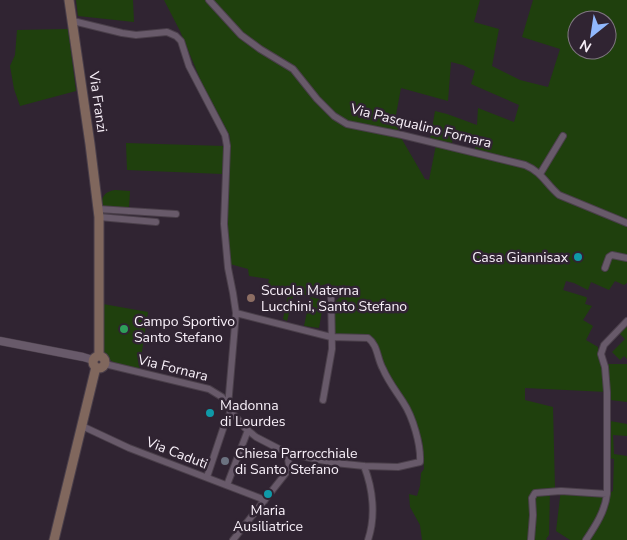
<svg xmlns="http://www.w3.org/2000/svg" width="627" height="540" font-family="'Nunito Sans',sans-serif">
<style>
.green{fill:#1f400d;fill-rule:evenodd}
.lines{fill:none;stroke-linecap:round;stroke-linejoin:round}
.minor-casing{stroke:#4a3f4a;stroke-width:8}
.tertiary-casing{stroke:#4a3f4a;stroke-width:9}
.secondary-casing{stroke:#4a3f4a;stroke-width:11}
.minor{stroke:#685a6a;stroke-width:6}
.tertiary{stroke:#685a6a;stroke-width:8}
.secondary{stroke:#80675d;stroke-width:9}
.culture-dot{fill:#0f9aa8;stroke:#302432;stroke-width:2}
.education-dot{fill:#8d6e63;stroke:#302432;stroke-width:2}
.leisure-dot{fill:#2e9e5b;stroke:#302432;stroke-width:2}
.worship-dot{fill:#6b7280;stroke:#302432;stroke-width:2}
.labels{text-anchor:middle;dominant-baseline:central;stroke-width:5;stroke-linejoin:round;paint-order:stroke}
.street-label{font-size:14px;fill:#f9f1fa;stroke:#302432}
.poi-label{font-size:14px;fill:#f9f1fa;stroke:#302432;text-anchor:start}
</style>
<rect width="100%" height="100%" fill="#302432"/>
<path class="green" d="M76 0H133L134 22 78 16Z
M164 0H480L474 22 499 29 492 66 520 80 548 87 560 49 522 37 533 0H627V283L624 285 615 281 609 290 591 282 588 290 574 283 566 281 563 290 586 297 587 298 585 304 592 306 583 320 593 326 586 340 598 347V358L601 364H627V402L610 400V421L627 424V436L613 435 614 454 627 456V540H570L556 531 561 489 607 494 613 491 614 459 609 458 607 392 525 388V400L553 407 555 489H550L549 535 546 539 547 540H422L420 525 410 507 409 494 417 496 420 486 421 473 424 469 422 439H420L380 362 374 340 334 336 332 305 341 296 354 294 349 290 327 284 319 286 317 297 294 293 287 321 283 319 288 295 267 290 269 279 249 276 248 269 230 264C228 242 226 220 227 198 227 177 231 156 230 136L201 81 180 31ZM577 20H607V50H577ZM451 62 463 65 475 71 471 84 519 105 514 122 478 108 477 125 447 114 435 111 430 139 452 143 453 139 475 144V150L436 145 429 180 425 179 400 136 401 128 398 127 399 121 395 120 401 88 448 101Z
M68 29 76 91 20 106 14 89 10 66 15 55 17 30Z
M126 143 224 146 222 174 127 170Z
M115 190 130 191 129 208 101 207C102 196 104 192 115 190Z
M310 297 324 300 319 328 304 326Z
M103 304 148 312 139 371C124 366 109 365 102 349Z
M627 325V359L624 356 620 360 612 352 625 339 619 333Z"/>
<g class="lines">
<defs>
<path id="minor" d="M209 0 241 35 260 49 293 69 317 99 334 116 347 124 402 135 525 165C542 172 546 184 559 195L627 223
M73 21 122 33 136 35 167 32 176 36 181 41 189 66 225 135 227 146 224 224 228 268 233 293 236 313 228 406
M540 174 563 136
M98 209 176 214
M99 217 156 222
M605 268 609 257 612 255 627 258
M105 364 209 389 222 397 231 411 245 428 256 437 287 453 335 463 364 466 398 467 420 462C421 445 413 417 403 402 396 391 388 381 383 369 377 359 378 345 368 338L331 337 236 313
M323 400 332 349 331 293
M82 426 129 448 265 500
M364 466C373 489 376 516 368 540
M207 477 224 426 231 411
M227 485 248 430
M233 540 286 473 289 465 287 453
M531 540 533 515 532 498 535 493 561 491 607 494
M586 540C596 525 605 511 607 494V392L605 367 601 354 604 345 627 321"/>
<path id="tertiary" d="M0 341 83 357 93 360"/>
<path id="secondary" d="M69 0 90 144 99 217V356
M93 362a6 6 0 1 1 12 0a6 6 0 1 1-12 0Z
M54 540 96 367"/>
</defs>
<use href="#minor" class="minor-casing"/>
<use href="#tertiary" class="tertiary-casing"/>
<use href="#secondary" class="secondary-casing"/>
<use href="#minor" class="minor"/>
<use href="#tertiary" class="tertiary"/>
<use href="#secondary" class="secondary"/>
</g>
<g class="culture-dot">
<circle cx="578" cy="257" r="5"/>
<circle cx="210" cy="413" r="5"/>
<circle cx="268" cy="494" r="5"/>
</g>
<circle class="education-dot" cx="251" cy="298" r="5"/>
<circle class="leisure-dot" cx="124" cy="329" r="5"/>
<circle class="worship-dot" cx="225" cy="461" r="5"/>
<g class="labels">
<g class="street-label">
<text transform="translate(98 102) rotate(82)">Via Franzi</text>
<text transform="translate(421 126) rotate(14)">Via Pasqualino Fornara</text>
<text transform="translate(173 368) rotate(14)">Via Fornara</text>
<text transform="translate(177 453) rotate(21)">Via Caduti</text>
</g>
<g class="poi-label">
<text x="568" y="257" text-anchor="end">Casa Giannisax</text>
<text x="261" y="290">Scuola Materna<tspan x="261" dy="16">Lucchini, Santo Stefano</tspan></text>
<text x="134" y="321">Campo Sportivo<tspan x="134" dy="16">Santo Stefano</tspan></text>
<text x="220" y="405">Madonna<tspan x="220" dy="16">di Lourdes</tspan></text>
<text x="235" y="453">Chiesa Parrocchiale<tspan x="235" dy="16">di Santo Stefano</tspan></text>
<text x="268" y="510" text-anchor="middle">Maria<tspan x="268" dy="16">Ausiliatrice</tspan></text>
</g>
</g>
<g transform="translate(592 35) rotate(210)"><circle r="24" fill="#302432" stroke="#807682"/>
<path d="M0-4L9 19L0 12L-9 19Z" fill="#91b8fd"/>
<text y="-8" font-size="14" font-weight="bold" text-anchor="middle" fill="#f9f1fa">N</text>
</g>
</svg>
